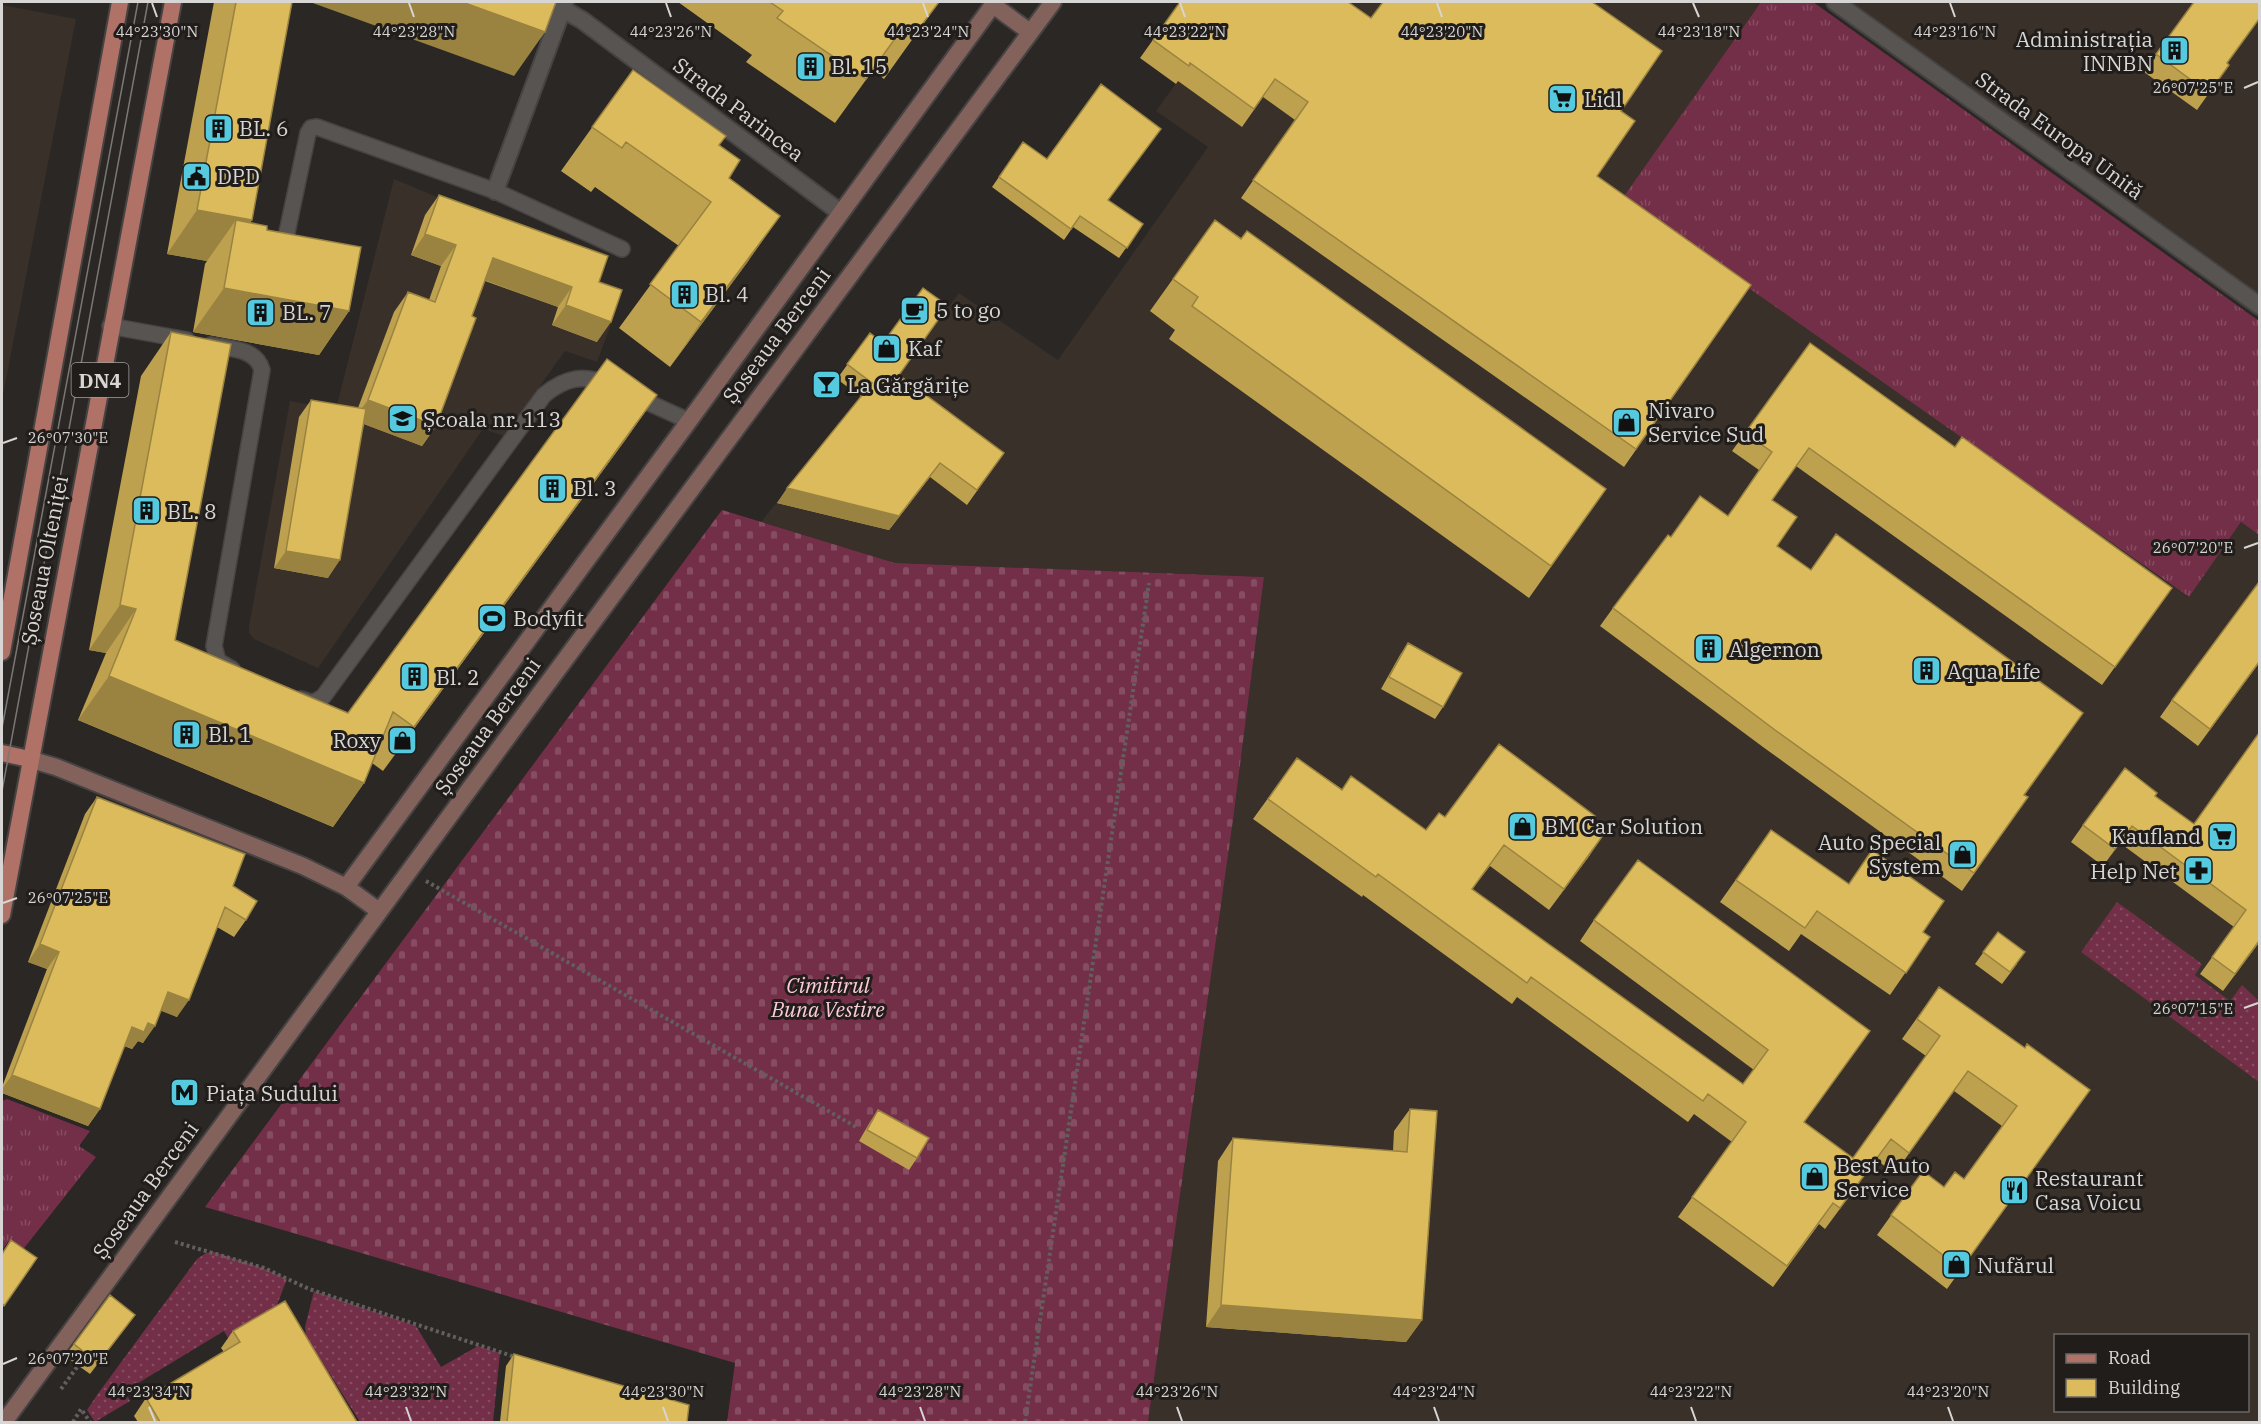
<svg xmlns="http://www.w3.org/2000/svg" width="2261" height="1424" font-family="'IBM Plex Serif',serif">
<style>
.built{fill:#383029;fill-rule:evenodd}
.grass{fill:url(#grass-tufts)}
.cemetery{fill:url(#cemetery-stones)}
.garden{fill:url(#garden-dots)}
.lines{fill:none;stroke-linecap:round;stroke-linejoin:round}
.service-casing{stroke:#464342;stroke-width:18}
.minor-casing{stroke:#464342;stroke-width:20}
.tertiary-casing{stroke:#464342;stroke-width:20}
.secondary-casing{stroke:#464342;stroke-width:20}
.primary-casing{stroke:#464342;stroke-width:20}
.path{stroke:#625f5e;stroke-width:4;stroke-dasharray:3 3;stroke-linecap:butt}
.service{stroke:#575451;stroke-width:15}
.minor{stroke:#575451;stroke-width:16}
.tertiary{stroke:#575451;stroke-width:16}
.secondary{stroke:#83625c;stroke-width:16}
.primary{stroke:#b07167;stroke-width:16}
.tram{stroke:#7a7876;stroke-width:1.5}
.wall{fill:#bda14f}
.shaded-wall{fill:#9a8340}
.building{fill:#dcbb5c;stroke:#9a8340;stroke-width:1.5}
.ticks{fill:none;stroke:#d8d6d5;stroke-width:2}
.labels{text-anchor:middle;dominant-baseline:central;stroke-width:6;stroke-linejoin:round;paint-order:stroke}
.shield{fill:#201d1b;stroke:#a19e9d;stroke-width:1.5}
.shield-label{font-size:20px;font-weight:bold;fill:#d8d6d5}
.poi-label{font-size:21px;fill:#d8d6d5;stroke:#201d1b;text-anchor:start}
.street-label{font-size:21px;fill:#d8d6d5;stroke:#201d1b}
.park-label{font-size:21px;font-style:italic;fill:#fdcad9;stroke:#201d1b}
.ticks-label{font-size:15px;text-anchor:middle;fill:#d8d6d5;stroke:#201d1b;stroke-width:6;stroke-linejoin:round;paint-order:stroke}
</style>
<defs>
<pattern id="grass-tufts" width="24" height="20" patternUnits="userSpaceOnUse" patternTransform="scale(1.5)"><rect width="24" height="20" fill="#732f48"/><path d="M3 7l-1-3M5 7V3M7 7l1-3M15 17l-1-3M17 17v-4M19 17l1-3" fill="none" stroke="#864c62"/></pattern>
<pattern id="cemetery-stones" width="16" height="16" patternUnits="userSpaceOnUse" patternTransform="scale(1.5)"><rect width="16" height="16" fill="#732f48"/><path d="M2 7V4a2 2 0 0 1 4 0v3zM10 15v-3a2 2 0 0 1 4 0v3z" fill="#864c62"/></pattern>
<pattern id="garden-dots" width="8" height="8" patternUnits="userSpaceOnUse" patternTransform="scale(1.5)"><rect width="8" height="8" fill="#732f48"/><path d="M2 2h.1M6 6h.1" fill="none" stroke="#864c62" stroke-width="1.8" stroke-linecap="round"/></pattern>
</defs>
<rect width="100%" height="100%" fill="#2a2725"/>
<path class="built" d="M1255 2H1761L1627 193 2188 597 2241 522 2259 535V1422H1148L1233 820 1264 577 895 563 761 522 861 397 938 320 959 293 1058 360 1208 147 1156 111 1208 39ZM2056 1336H2248V1410H2056Z
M1852 2H2259V293Z
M2 5 76 19 2 400Z
M394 179 604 267 597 291 620 300 597 362 565 351 504 436 483 429 318 668 254 639 249 633V626L290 401 336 409Z"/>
<path class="grass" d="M1761 2H1813L2259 321V535L2241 522 2189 597 1622 199Z
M7 1099 90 1131 79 1146 96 1157 21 1252 8 1242 2 1250V1101Z"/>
<path class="cemetery" d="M722 510 895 563 1264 577 1233 820 1148 1422H727L735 1363 205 1207Z"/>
<path class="garden" d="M2117 902 2202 964 2195 975 2230 1001 2242 985 2260 1002 2259 1082 2081 952Z
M214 1252 263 1268 287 1279 275 1310 228 1338 224 1331 125 1391 130 1401 95 1422 87 1410 97 1395 197 1259 206 1253Z
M314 1291 416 1326 441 1367 478 1346 500 1353 493 1422H360L306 1336 305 1327Z"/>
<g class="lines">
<defs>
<path id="service" d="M289 252 286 250 285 242 308 133 311 128 317 127 495 191 622 249
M110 326 187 340
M211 345C230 349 256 348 262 370L214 646 218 661 232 669
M634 396 689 421
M301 699 313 703 323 697 544 395C566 377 584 374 609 385"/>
<path id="minor" d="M550 2 582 20 841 213
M495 191 565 2"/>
<path id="tertiary" d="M1835 2 2260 306"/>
<path id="secondary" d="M993 5 1030 32
M29 759 56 767 303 866 346 887 379 911
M346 887 689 421 995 2
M4 1422C351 947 702 474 1053 2"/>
<path id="primary" d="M2 652 120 2
M2 753 29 759
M2 915 173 2"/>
</defs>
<use href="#service" class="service-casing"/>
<use href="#minor" class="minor-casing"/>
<use href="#tertiary" class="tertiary-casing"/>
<use href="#secondary" class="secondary-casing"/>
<use href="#primary" class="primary-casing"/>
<path class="path" d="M426 881 858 1128
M175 1242 264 1268 309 1289 518 1358
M61 1389 80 1363
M73 1422 81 1409 90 1422
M1025 1422 1149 583"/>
<use href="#service" class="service"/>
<use href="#minor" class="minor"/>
<use href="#tertiary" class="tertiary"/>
<use href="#secondary" class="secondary"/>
<use href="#primary" class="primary"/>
<path class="tram" d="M2 728 138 2
M2 791 148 2"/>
</g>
<path class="wall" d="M214 2H292L252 220 250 223 267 230 349 311 319 355 193 332 205 264 207 261 167 254Z
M678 2H939L884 79 873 70 835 123 746 62 752 55Z
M1180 2 1371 18 1621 111 1597 176 1751 285 1624 467 1241 198 1295 120 1263 97 1242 127 1178 81 1176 84 1140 58Z
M2194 2 2229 65 2197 110 2144 72Z
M633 70 719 145 729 178 749 260 670 367 619 328 679 246 595 187 591 192 561 171Z
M1023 142 1047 159 1143 224 1119 258 1073 227 1064 240 992 187Z
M439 195 599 282 597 342 552 325 558 307 485 281 472 316 436 426 422 446 364 424 328 578 274 568 299 417 311 400 358 408 394 312 408 292 429 300 441 266 411 255 425 215Z
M1215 220 1606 489 1529 598 1169 339 1175 330 1150 311Z
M171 332 175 640 348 713 657 395 626 439 383 771 372 763 364 783 333 827 78 720 106 653 89 650 141 376Z
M870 333 899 375 1004 453 967 505 930 477 889 530 777 503 861 397 837 379Z
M1810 343 1955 447 2172 588 2102 685 1796 466 1772 500 1777 546 2024 795 2028 797 1962 891 1763 747 1600 626 1613 608 1671 537 1728 516 1759 470 1732 451Z
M1408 643 1443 707 1435 719 1381 689 1400 655Z
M2259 663 2198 746 2160 717 2172 700Z
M2259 733V945L2258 944 2223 991 2200 974 2234 927 2120 843 2103 866 2071 842 2083 825 2155 796 2194 824Z
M1297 758 1342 789 1426 830 1445 817 1590 824V855L1549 910 1490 866 1472 889 1743 1084 1754 1070 1580 941 1594 920 1870 1031 1804 1122 1853 1158 1926 1056 1902 1039 1939 987 2025 1048 2090 1090 1947 1289 1877 1235 1923 1171 1944 1187 1964 1179 2002 1126 1954 1091 1895 1173 1876 1160 1825 1229 1819 1224 1773 1287 1678 1217 1732 1142 1694 1114 1688 1122 1517 997 1512 1004 1363 895 1362 897 1253 819Z
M97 797 233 886 246 920 234 937 217 927 177 1017 161 1010 143 1043 138 1041 132 1049 124 1046 100 1109 88 1126 2 1093V1087L47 969 28 962 85 814Z
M1771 830 1849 884 1930 937 1890 995 1801 934 1789 951 1720 902Z
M1998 932 2017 964 2002 984 1975 964Z
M1410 1109 1422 1320 1406 1342 1206 1327 1218 1161 1233 1138 1393 1151 1394 1131Z
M878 1110 917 1158 909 1170 859 1141 870 1122Z
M110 1295 135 1315 90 1374 65 1356Z
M233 1331 357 1422H138L134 1416 146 1398 224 1352 221 1348Z
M514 1354 687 1422H500L506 1366Z"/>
<path class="shaded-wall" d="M310 2H462L545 32 514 76Z
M904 26 873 70 835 123Z
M197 210 252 220 231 250 236 220 207 261 167 254Z
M780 216 749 260 670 367 701 322Z
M425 234 456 245 441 266 411 255Z
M493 258 572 287 558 307 479 278Z
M224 288 349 311 319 355 193 332Z
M566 305 611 322 597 342 552 325Z
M657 395 626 439 383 771 414 727Z
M368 400 436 426 422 446 353 420Z
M940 463 930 477 889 530 777 503 787 488Z
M286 551 340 560 328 578 274 568Z
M120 605 136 609 106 653 89 650Z
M2259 662V663L2198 746 2210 729Z
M109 676 364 783 333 827 78 720Z
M2132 826 2120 843 2103 866 2115 849Z
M1604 834 1590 855 1549 910 1564 889Z
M40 944 59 952 47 969 28 962Z
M168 992 189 1000 177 1017 156 1009Z
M148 1023 155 1026 143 1043 138 1041 132 1049 120 1044 132 1027Z
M12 1075 100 1109 88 1126 2 1093V1089Z
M1891 1139 1876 1160 1825 1229 1840 1208Z
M1221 1305 1422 1320 1406 1342 1206 1327Z
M135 1315 127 1326 90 1374 98 1363Z"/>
<path class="building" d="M236 2H292L252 220 197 210Z
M462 2H556L545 32Z
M770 2H939L915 34 904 26 866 79 777 18 783 11Z
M1180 2H1348L1371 18 1383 2H1592L1662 51 1621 111 1635 121 1597 176 1751 285 1636 449 1253 180 1308 102 1275 79 1254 109 1190 63 1189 66 1153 40Z
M2194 2H2259V19L2227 63 2229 65 2209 93 2156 54Z
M633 70 726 136 719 145 740 160 729 178 780 216 701 322 650 284 711 202 626 142 622 148 592 127Z
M1101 84 1161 129 1108 200 1143 224 1127 248 1080 216 1071 229 999 177 1023 142 1047 159Z
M439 195 608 256 599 282 622 290 611 322 566 305 572 287 493 258 472 316 476 318 436 426 368 400 408 292 435 302 456 245 425 234Z
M236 220 267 226V230L361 247 349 311 224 288Z
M1215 220 1241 239 1247 231 1606 489 1551 566 1192 306 1198 297 1173 279Z
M923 288 948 306 899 375 1004 453 977 490 940 463 899 516 787 488 872 383 847 364 870 333 883 343Z
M171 332 231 344 175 640 348 713 607 359 657 395 414 727 393 712 364 783 109 676 136 609 120 605Z
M1810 343 1955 447 1962 437 2172 588 2115 667 1809 448 1772 500 1797 517 1777 546 1811 570 1836 534 2083 713 2024 795 2028 797 1974 873 1775 730 1613 608 1668 535 1671 537 1700 496 1728 516 1772 452 1745 433Z
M311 400 366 409 340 560 286 551Z
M2259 582V662L2210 729 2172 700Z
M1408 643 1462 673 1443 707 1389 677Z
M2259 733V941L2235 974 2212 957 2246 910 2132 826 2115 849 2083 825 2125 768 2157 793 2155 796 2194 824Z
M1499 744 1595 816 1590 824 1604 834 1564 889 1504 845 1472 889 1743 1084 1768 1050 1594 920 1638 860 1870 1031 1804 1122 1853 1158 1940 1036 1917 1019 1939 987 2025 1048 2027 1044 2090 1090 1961 1269 1891 1215 1923 1171 1944 1187 1955 1172 1964 1179 2017 1106 1968 1071 1909 1153 1891 1139 1840 1208 1833 1203 1787 1266 1692 1197 1746 1122 1708 1094 1703 1101 1531 977 1527 983 1378 874 1376 877 1268 799 1297 758 1342 790 1351 776 1426 830 1439 813 1445 817Z
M97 797 245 854 233 886 257 901 246 920 225 907 189 1000 168 992 155 1026 148 1023 144 1032 132 1027 100 1109 12 1075 59 952 40 944Z
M1771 830 1849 884 1872 850 1944 901 1923 932 1930 937 1906 973 1817 911 1805 928 1736 880Z
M1998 932 2025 952 2010 972 1983 952Z
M1410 1109 1437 1111 1422 1320 1221 1305 1233 1138 1407 1152Z
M878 1110 929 1138 917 1158 867 1130Z
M11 1240 37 1258 4 1306 2 1303V1254Z
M110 1295 135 1315 98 1363 74 1344Z
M285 1301 357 1422H160L146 1398 240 1342 233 1331Z
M514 1354 689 1405 687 1422H507Z"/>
<path class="ticks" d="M152 3 157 17M409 3 414 17M666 3 671 17M923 3 928 17M1180 3 1185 17M1437 3 1442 17M1693 3 1699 17M1950 3 1955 17M2244 88 2258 82M3 443 17 438M2244 548 2258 543M3 903 17 898M2244 1008 2258 1003M3 1364 17 1358M149 1407 155 1421M406 1407 411 1421M663 1407 668 1421M920 1407 925 1421M1177 1407 1182 1421M1434 1407 1439 1421M1691 1407 1696 1421M1948 1407 1953 1421"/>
<defs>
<symbol id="building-square" viewBox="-11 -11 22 22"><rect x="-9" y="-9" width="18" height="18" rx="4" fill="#55cade" stroke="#201d1b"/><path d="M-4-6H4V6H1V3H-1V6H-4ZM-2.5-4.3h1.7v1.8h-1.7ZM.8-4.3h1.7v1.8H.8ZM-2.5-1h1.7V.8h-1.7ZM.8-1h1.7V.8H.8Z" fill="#111"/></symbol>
<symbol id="supermarket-square" viewBox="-11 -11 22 22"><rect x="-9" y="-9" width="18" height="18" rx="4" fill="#55cade" stroke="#201d1b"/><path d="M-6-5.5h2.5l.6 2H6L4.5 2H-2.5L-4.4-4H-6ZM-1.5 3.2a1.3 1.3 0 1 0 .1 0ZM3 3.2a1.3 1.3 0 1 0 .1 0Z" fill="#111"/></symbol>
<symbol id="civic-square" viewBox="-11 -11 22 22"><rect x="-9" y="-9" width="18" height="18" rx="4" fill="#55cade" stroke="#201d1b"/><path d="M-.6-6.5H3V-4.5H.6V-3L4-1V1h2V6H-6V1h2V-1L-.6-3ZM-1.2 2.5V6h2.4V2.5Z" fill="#111"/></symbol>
<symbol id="cafe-square" viewBox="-11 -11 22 22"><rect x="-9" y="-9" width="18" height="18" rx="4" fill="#55cade" stroke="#201d1b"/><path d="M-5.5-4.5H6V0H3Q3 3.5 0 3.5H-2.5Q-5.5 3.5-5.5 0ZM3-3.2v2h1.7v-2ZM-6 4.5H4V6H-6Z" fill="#111"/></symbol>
<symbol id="shop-square" viewBox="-11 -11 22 22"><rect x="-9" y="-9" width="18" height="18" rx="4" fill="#55cade" stroke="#201d1b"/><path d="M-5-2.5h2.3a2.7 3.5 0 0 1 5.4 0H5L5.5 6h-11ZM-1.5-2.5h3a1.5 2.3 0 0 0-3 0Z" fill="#111"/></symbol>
<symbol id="bar-square" viewBox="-11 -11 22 22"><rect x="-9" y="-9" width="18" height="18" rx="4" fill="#55cade" stroke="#201d1b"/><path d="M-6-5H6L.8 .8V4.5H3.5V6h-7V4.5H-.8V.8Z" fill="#111"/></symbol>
<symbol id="school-square" viewBox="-11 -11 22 22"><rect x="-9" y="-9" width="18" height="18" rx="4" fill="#55cade" stroke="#201d1b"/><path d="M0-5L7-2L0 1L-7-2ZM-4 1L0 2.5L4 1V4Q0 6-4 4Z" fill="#111"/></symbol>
<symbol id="stadium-square" viewBox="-11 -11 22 22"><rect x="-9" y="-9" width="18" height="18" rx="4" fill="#55cade" stroke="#201d1b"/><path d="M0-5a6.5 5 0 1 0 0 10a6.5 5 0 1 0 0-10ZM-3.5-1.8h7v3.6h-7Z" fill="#111"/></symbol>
<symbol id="pharmacy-square" viewBox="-11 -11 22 22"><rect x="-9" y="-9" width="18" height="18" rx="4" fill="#55cade" stroke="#201d1b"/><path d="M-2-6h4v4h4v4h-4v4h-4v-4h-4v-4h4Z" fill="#111"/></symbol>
<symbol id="metro-square" viewBox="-11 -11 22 22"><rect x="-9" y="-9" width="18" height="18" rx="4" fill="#55cade" stroke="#201d1b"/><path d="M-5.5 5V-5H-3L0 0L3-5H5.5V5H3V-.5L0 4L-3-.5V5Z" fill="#111"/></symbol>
<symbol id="restaurant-square" viewBox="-11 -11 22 22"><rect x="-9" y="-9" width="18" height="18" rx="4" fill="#55cade" stroke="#201d1b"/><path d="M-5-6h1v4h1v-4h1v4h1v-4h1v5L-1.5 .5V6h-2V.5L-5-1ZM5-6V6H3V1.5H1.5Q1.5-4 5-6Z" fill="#111"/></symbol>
</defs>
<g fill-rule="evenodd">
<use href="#building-square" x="2158" y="34" width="33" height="33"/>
<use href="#building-square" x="794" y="50" width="33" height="33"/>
<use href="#supermarket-square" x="1546" y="82" width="33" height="33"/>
<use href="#building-square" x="202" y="112" width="33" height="33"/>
<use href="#civic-square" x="180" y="160" width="33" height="33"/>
<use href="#building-square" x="668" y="278" width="33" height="33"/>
<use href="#cafe-square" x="898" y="294" width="33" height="33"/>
<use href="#building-square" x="244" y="296" width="33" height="33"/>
<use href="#shop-square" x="870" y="332" width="33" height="33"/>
<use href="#bar-square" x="810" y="368" width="33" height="33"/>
<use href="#school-square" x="386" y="402" width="33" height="33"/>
<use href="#shop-square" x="1610" y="406" width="33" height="33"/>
<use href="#building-square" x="536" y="472" width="33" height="33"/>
<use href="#building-square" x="130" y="494" width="33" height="33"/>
<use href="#stadium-square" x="476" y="602" width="33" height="33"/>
<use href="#building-square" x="1692" y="632" width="33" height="33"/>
<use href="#building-square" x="1910" y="654" width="33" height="33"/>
<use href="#building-square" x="398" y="660" width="33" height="33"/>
<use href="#building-square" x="170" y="718" width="33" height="33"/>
<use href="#shop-square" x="386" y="724" width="33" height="33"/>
<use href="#shop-square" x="1506" y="810" width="33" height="33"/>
<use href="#supermarket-square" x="2206" y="820" width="33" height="33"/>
<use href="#shop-square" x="1946" y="838" width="33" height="33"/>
<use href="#pharmacy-square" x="2182" y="854" width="33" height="33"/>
<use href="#metro-square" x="168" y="1076" width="33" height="33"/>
<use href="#shop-square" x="1798" y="1160" width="33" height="33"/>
<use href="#restaurant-square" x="1998" y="1174" width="33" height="33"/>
<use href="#shop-square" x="1940" y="1248" width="33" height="33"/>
</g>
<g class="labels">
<rect class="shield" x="71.5" y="363" width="57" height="34" rx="4.5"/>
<g class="shield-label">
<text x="100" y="380">DN4</text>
</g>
<g class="poi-label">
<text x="2153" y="39" text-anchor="end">Administrația<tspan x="2153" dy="24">INNBN</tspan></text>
<text x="831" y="66">Bl. 15</text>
<text x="1584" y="99">Lidl</text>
<text x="239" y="128">BL. 6</text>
<text x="217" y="176">DPD</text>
<text x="705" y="294">Bl. 4</text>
<text x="936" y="310">5 to go</text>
<text x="282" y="312">BL. 7</text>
<text x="908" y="348">Kaf</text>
<text x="847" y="385">La Gărgărițe</text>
<text x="1648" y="410">Nivaro<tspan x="1648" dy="24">Service Sud</tspan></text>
<text x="423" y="419">Școala nr. 113</text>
<text x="573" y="488">Bl. 3</text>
<text x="167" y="511">BL. 8</text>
<text x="513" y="618">Bodyfit</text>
<text x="1729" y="649">Algernon</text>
<text x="1947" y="671">Aqua Life</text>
<text x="436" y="677">Bl. 2</text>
<text x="208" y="734">Bl. 1</text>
<text x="381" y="740" text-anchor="end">Roxy</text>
<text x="1544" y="826">BM Car Solution</text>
<text x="2201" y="836" text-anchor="end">Kaufland</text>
<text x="1941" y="842" text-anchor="end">Auto Special<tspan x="1941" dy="24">System</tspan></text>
<text x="2177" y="871" text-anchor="end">Help Net</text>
<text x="206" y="1093">Piața Sudului</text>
<text x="1836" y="1165">Best Auto<tspan x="1836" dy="24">Service</tspan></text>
<text x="2035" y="1178">Restaurant<tspan x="2035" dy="24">Casa Voicu</tspan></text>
<text x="1977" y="1265">Nufărul</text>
</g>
<g class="street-label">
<text transform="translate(739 109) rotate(37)">Strada Parincea</text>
<text transform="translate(2060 135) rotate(36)">Strada Europa Unită</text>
<text transform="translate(776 335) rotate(-53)">Șoseaua Berceni</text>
<text transform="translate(44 560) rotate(-79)">Șoseaua Olteniței</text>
<text transform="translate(487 726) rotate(-54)">Șoseaua Berceni</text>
<text transform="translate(145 1190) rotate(-54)">Șoseaua Berceni</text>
</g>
<g class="park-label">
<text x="828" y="985">Cimitirul<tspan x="828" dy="24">Buna Vestire</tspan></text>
</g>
</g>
<g class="ticks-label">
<text x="1699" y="37">44°23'18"N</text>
<text x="157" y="37">44°23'30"N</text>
<text x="414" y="37">44°23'28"N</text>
<text x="671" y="37">44°23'26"N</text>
<text x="928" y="37">44°23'24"N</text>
<text x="1185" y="37">44°23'22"N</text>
<text x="1442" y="37">44°23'20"N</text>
<text x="1955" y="37">44°23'16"N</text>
<text x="2193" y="93">26°07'25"E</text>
<text x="68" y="443">26°07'30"E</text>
<text x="2193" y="553">26°07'20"E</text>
<text x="68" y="903">26°07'25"E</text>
<text x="2193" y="1014">26°07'15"E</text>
<text x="68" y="1364">26°07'20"E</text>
<text x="149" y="1397">44°23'34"N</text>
<text x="406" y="1397">44°23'32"N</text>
<text x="663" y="1397">44°23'30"N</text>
<text x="920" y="1397">44°23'28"N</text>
<text x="1177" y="1397">44°23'26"N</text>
<text x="1434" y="1397">44°23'24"N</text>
<text x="1691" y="1397">44°23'22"N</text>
<text x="1948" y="1397">44°23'20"N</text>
</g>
<rect width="2261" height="1424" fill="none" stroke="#d8d6d5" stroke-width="6"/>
<rect x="2054" y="1334" width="195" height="78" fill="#201d1b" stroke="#6a6765" stroke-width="1.5"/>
<rect x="2066" y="1354" width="30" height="9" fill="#b07167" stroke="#6a6765" stroke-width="1.5"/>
<text x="2108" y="1364" font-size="18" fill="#d8d6d5">Road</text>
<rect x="2066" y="1379" width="30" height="18" fill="#dcbb5c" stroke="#6a6765" stroke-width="1.5"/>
<text x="2108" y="1394" font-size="18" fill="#d8d6d5">Building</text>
</svg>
